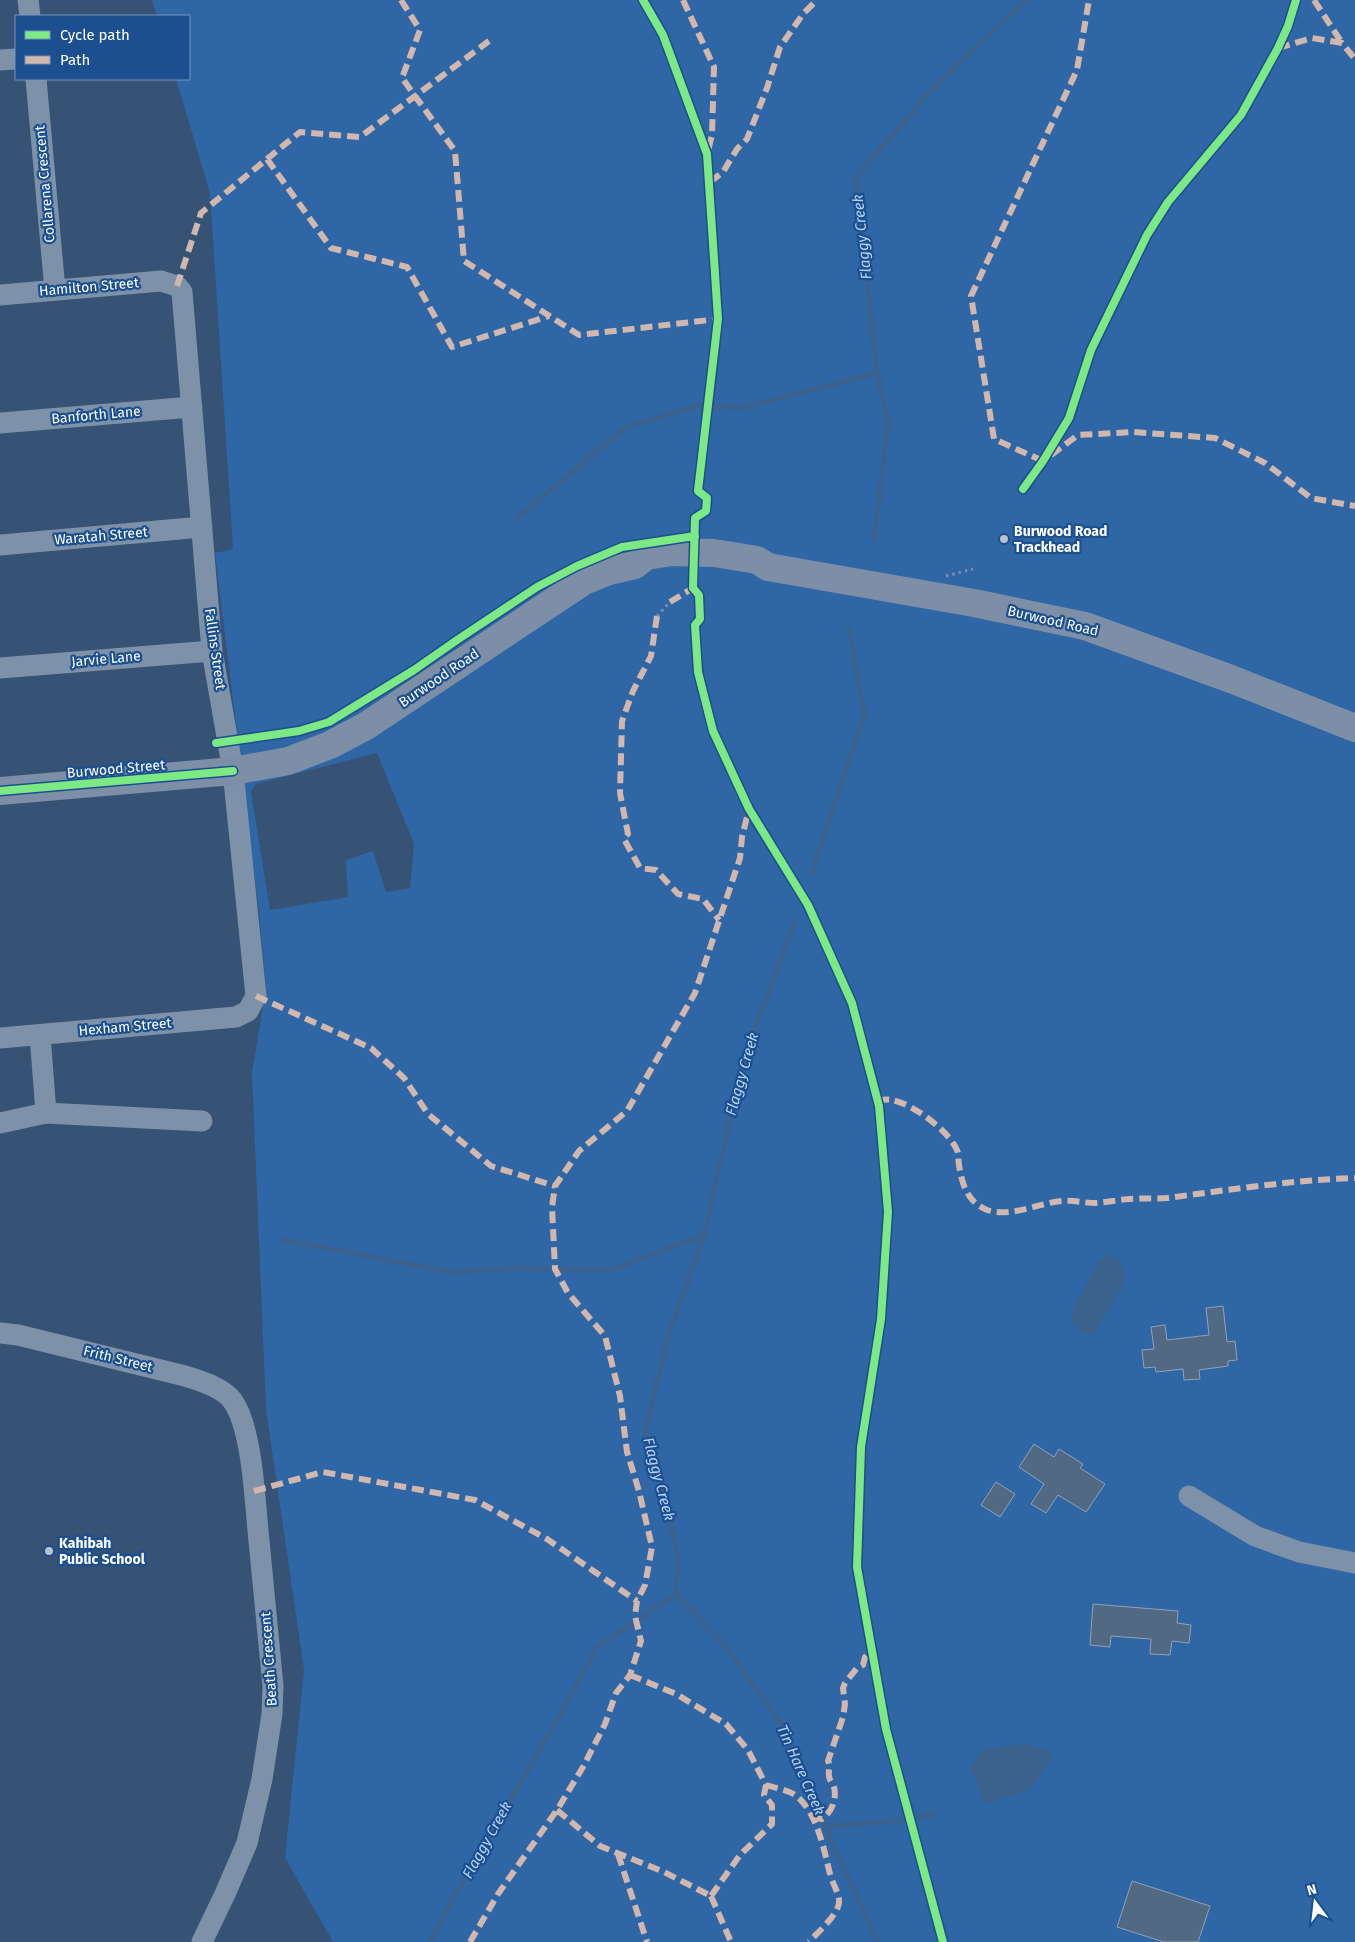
<svg xmlns="http://www.w3.org/2000/svg" width="1355" height="1942" font-family="'Fira Sans',sans-serif">
<style>
.green{fill:#2f66a5;fill-rule:evenodd}
.water{fill:#3b618d}
.lines{fill:none;stroke-linecap:round;stroke-linejoin:round}
.stream{stroke:#3b618d;stroke-width:5}
.building{fill:#526984;stroke:#92a2b6}
.path{stroke:#7d92a8;stroke-width:3;stroke-dasharray:2.5 4;stroke-linecap:butt}
.minor{stroke:#7d92a8;stroke-width:21}
.major{stroke:#7d8ea7;stroke-width:28}
.quiet{stroke:#d1b7ad;stroke-width:6;stroke-dasharray:12 6;stroke-linecap:butt}
.cycleway-casing{stroke:#1b4f8f;stroke-width:11}
.cycleway{stroke:#7ce984;stroke-width:8}
.poi-dot{fill:#b9c2ce;stroke:#1b4f8f;stroke-width:2}
.labels{text-anchor:middle;dominant-baseline:central;stroke-width:4.5;stroke-linejoin:round;paint-order:stroke}
.street-label{font-size:14px;fill:#fff;stroke:#1b4f8f}
.poi-label{font-size:14px;font-weight:bold;fill:#fff;stroke:#1b4f8f;text-anchor:start}
.water-label{font-size:15px;font-style:italic;fill:#b5d3f5;stroke:#1b4f8f}
</style>
<rect width="100%" height="100%" fill="#365274"/>
<path class="green" d="M152 0H1355V1942H333L285 1858 304 1670 266 1409 252 1073 266 988 259 912 215 553 233 549 210 193 176 79H189V16H157ZM377 753 414 844 410 888 386 892 373 851 346 860 348 897 270 910 251 792 256 784Z"/>
<path class="water" d="M1109 1255 1121 1260 1125 1282 1093 1335 1077 1330 1070 1320 1078 1300 1099 1261Z
M1022 1744 1044 1748 1053 1757 1029 1790 986 1804 970 1768 983 1749Z"/>
<g class="lines">
<path class="stream" d="M716 406 743 408 877 373
M516 519 626 427 700 405
M874 540 888 423 877 373 856 177 930 92 1025 0
M811 875 864 716 849 628
M283 1240 452 1272 521 1268 610 1270 704 1235
M676 1594 727 1648 782 1725 819 1806 822 1819 844 1869 878 1942
M918 1817 934 1813
M826 1826 902 1820
M430 1942 451 1902 563 1710 597 1647 676 1594 678 1558 662 1483 645 1432 667 1340 704 1235 743 1060 795 921"/>
</g>
<path class="building" d="M1223 1306 1227 1342 1235 1341 1237 1360 1228 1361V1366L1199 1370 1200 1379 1184 1380 1183 1369 1156 1372 1155 1367 1144 1368 1142 1350 1154 1349 1151 1327 1165 1325 1167 1340 1209 1335 1206 1308Z
M1034 1444 1054 1457 1059 1449 1083 1464 1080 1468 1105 1484 1086 1512 1058 1495 1046 1513 1031 1504 1044 1484 1019 1467Z
M996 1482 1015 1494 1000 1517 981 1505Z
M1093 1604 1178 1611 1177 1623 1191 1625 1189 1643 1172 1641 1170 1655 1150 1654 1151 1639 1111 1636 1110 1647 1090 1645Z
M1132 1881 1210 1906 1198 1942H1164L1117 1927Z"/>
<g class="lines">
<path class="path" d="M946 576 973 569
M657 616 670 602"/>
<path class="minor" d="M28 0 30 16
M0 60 16 59
M36 79 55 290
M0 295 161 281 177 286 182 292 212 651 233 771 256 996 248 1011 236 1017 0 1038
M0 423 192 407
M0 545 202 527
M0 668 212 651
M40 1035 46 1113 202 1121
M0 1123 46 1113
M0 1333 18 1335 185 1376C200 1381 222 1387 232 1400 253 1428 255 1505 259 1541 264 1589 268 1638 273 1686L272 1714 262 1779 247 1843 225 1894 202 1942
M1189 1496 1255 1536 1299 1552 1355 1563"/>
<path class="major" d="M0 791 233 771 288 761 330 745 366 726 584 581 609 571 635 565 646 556 672 552 714 553 757 560 768 567 974 603 1085 626 1231 679 1355 728"/>
<path class="quiet" d="M401 0 420 30 402 78 455 151 464 261 579 335 718 319
M683 0 714 67 712 135 708 151
M1314 0 1342 43
M1278 48 1312 38 1342 43 1355 59
M267 159 331 248 407 267 452 347 549 316
M710 182 723 172 737 149 747 139 767 88 780 47 803 14 817 0
M177 286 201 213 300 132 360 137 489 41
M1051 455 1078 435 1133 432 1215 438 1265 463 1311 498 1355 506
M1043 461 994 439 971 296 1077 70 1089 0
M670 602 693 588
M657 616 651 656 633 691 622 721 620 793 628 834 624 839 640 868 656 870 678 894 703 899 719 920
M256 996 371 1048 404 1078 428 1114 491 1166 555 1186
M877 1101C882 1100 888 1099 892 1100 913 1104 948 1130 957 1150 959 1154 958 1160 959 1165 962 1184 967 1202 987 1210 1011 1218 1038 1203 1062 1201 1073 1200 1084 1203 1096 1203 1107 1202 1118 1200 1129 1199 1142 1198 1155 1199 1167 1198 1229 1190 1292 1180 1355 1178
M254 1491 323 1472 475 1500 547 1539 637 1601
M630 1675 676 1694 726 1724 748 1750 766 1785 764 1795 772 1805V1824L740 1855 711 1896
M766 1785C775 1788 788 1790 795 1795 817 1811 824 1850 830 1874 832 1883 840 1894 839 1903 837 1916 818 1932 809 1942
M557 1810 600 1846 664 1872 711 1896
M811 1817 822 1819C832 1812 837 1799 834 1787 833 1783 829 1780 829 1776 828 1770 831 1766 828 1761L843 1717 845 1704 843 1688 845 1683 857 1668 863 1665 865 1657 872 1650
M618 1854 647 1942
M711 1896 731 1942
M470 1942 498 1894 557 1810 583 1767 605 1724 616 1693 630 1675 641 1641 635 1616 637 1601 645 1585 652 1547 639 1491 627 1452 620 1396 605 1336 568 1293 555 1269 552 1207 555 1186 579 1151 627 1111 695 993 740 858 742 837 749 809"/>
<defs>
<path id="cycleway" d="M643 0 663 35 707 154 718 319 698 491 707 498 706 511 695 518 693 588 699 595 700 619 695 625 698 672 713 731 749 809 808 905 852 1003 879 1106 888 1212 881 1319 861 1447 857 1567 886 1729 943 1942
M1023 489 1043 461 1069 418 1091 350 1147 235 1168 202 1241 115 1278 48 1288 26 1296 0
M216 743 299 731 329 722 414 670 457 640 537 587 577 566 622 547 695 536
M0 791 233 771"/>
</defs>
<use href="#cycleway" class="cycleway-casing"/>
<use href="#cycleway" class="cycleway"/>
</g>
<g class="poi-dot">
<circle cx="1004" cy="539" r="5"/>
<circle cx="49" cy="1551" r="5"/>
</g>
<g class="labels">
<g class="street-label">
<text transform="translate(45 184) rotate(-95)">Collarena Crescent</text>
<text transform="translate(89 287) rotate(-5)">Hamilton Street</text>
<text transform="translate(96 415) rotate(-5)">Banforth Lane</text>
<text transform="translate(101 536) rotate(-5)">Waratah Street</text>
<text transform="translate(1053 621) rotate(13)">Burwood Road</text>
<text transform="translate(215 649) rotate(82)">Fallins Street</text>
<text transform="translate(106 659) rotate(-5)">Jarvie Lane</text>
<text transform="translate(439 678) rotate(-34)">Burwood Road</text>
<text transform="translate(116 769) rotate(-5)">Burwood Street</text>
<text transform="translate(125 1027) rotate(-5)">Hexham Street</text>
<text transform="translate(118 1359) rotate(14)">Frith Street</text>
<text transform="translate(269 1659) rotate(-94)">Beath Crescent</text>
</g>
<g class="poi-label">
<text x="1014" y="531">Burwood Road<tspan x="1014" dy="16">Trackhead</tspan></text>
<text x="59" y="1543">Kahibah<tspan x="59" dy="16">Public School</tspan></text>
</g>
<g class="water-label">
<text transform="translate(862 237) rotate(-96)">Flaggy Creek</text>
<text transform="translate(742 1074) rotate(-74)">Flaggy Creek</text>
<text transform="translate(659 1479) rotate(75)">Flaggy Creek</text>
<text transform="translate(801 1770) rotate(66)">Tin Hare Creek</text>
<text transform="translate(487 1840) rotate(-61)">Flaggy Creek</text>
</g>
</g>
<rect x="15" y="15" width="175" height="65" fill="#1b4f8f" stroke="#7695bc"/>
<rect x="25" y="31" width="25" height="8" fill="#7ce984" stroke="#7695bc"/>
<text x="60" y="40" font-size="15" fill="#ffffff">Cycle path</text>
<rect x="25" y="56" width="25" height="8" fill="#d1b7ad" stroke="#7695bc"/>
<text x="60" y="65" font-size="15" fill="#ffffff">Path</text>
<g transform="translate(1315 1902) rotate(345)" stroke="#1b4f8f" stroke-width="4" paint-order="stroke">
<path d="M0-4L9 19L0 12L-9 19Z" fill="#ffffff"/>
<text y="-8" font-size="14" font-weight="bold" text-anchor="middle" fill="#ffffff">N</text>
</g>
</svg>
